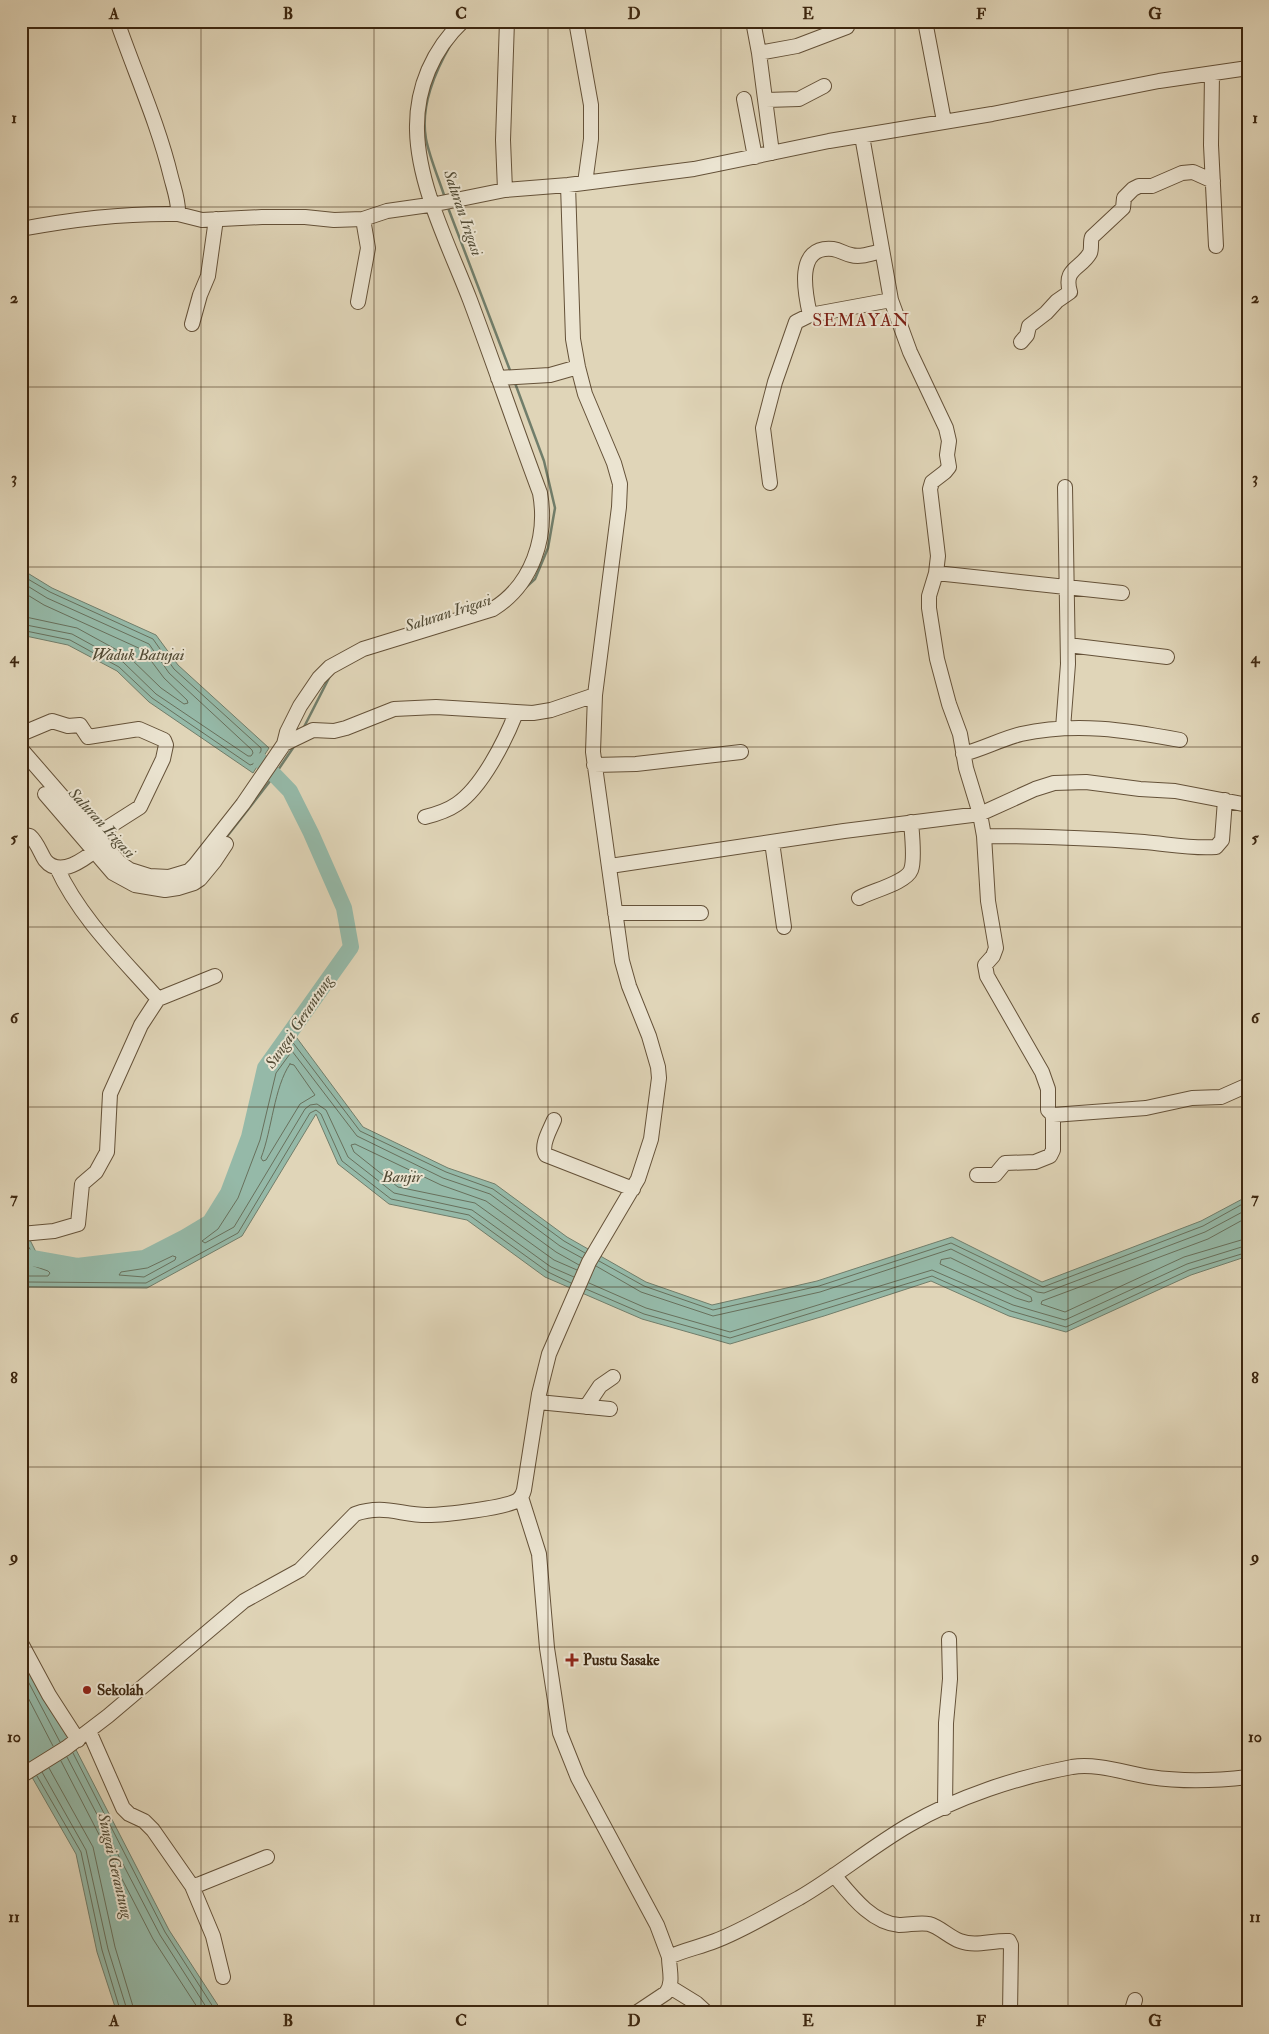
<svg xmlns="http://www.w3.org/2000/svg" width="1269" height="2034" font-family="'IM FELL Double Pica',serif">
<style>
.water{fill:#95b9a8;stroke:#717e6b}
.lines{fill:none;stroke-linecap:round;stroke-linejoin:round}
.shore{stroke:#68705c;stroke-width:1}
.stream{stroke:#717e6b;stroke-width:2.5}
.river{stroke:#95b9a8;stroke-width:16}
.minor-casing{stroke:#655239;stroke-width:16}
.minor{stroke:#ebe4d1;stroke-width:14}
.grid{fill:none;stroke:#3c260f;stroke-width:1;stroke-opacity:0.55}
.poi-dot{fill:#8f2418;stroke:#ebe4d1;stroke-width:2}
.labels{text-anchor:middle;dominant-baseline:central;stroke-width:4;stroke-linejoin:round;paint-order:stroke}
.poi-label{font-size:15px;font-weight:bold;fill:#3c260f;stroke:#ebe4d1;text-anchor:start}
.water-label{font-size:16px;font-style:italic;fill:#524b35;stroke:#ebe4d1}
.quarter-label{font-size:18px;letter-spacing:1px;fill:#7a1f14;stroke:#ebe4d1}
.neatline{fill:none;stroke:#3c260f;stroke-width:2}
.grid-label{font-size:16px;text-anchor:middle;font-weight:bold;fill:#3c260f}
</style>
<rect width="100%" height="100%" fill="#e0d5b8"/>
<filter id="stains"><feTurbulence type="fractalNoise" baseFrequency=".004" numOctaves="4"/><feColorMatrix values="0 0 0 0 .2 0 0 0 0 .09 0 0 0 0 .02 0 0 0 .5 -.17"/></filter>
<radialGradient id="worn" r=".72"><stop offset=".6" stop-color="#630" stop-opacity="0"/><stop offset="1" stop-color="#630" stop-opacity=".3"/></radialGradient>
<path class="water" d="M21 569 52 588 156 635 178 665 269 748 253 773 149 702 117 671 68 645 21 635Z
M291 1030 363 1127 448 1168 495 1184 567 1237 646 1282 712 1305 817 1281 952 1237 1042 1282 1201 1221 1248 1196V1256L1191 1275 1066 1332 1009 1316 931 1281 824 1316 730 1344 642 1319 545 1277 467 1220 389 1204 338 1164 316 1114 242 1236 147 1288 29 1287 21 1294V1226H23L39 1258 77 1266 144 1258 185 1237 210 1222 228 1193 249 1137 265 1068Z
M21 1643 169 1930 223 2013H117L97 1952 76 1854 21 1758Z"/>
<g class="lines">
<path class="shore" d="M21 575 50 592 153 639 174 669 261 748V751L253 764 250 765 152 698 119 667 70 640 21 630
M21 582 47 598 149 644 169 673 252 750 253 753 251 756H248L156 694 123 662 72 634 21 624
M21 591 44 605 143 650 164 678 187 700 188 703 184 704 161 688 128 656 77 628 21 616
M290 1064 294 1065 315 1095 300 1104 266 1160 263 1161 261 1158C272 1130 274 1087 290 1064Z
M1248 1217 1208 1239 1042 1301 1041 1304 1065 1312 1184 1257 1248 1238
M26 1242 37 1262 76 1271 144 1263 188 1241 213 1225 232 1195 254 1139 270 1070 291 1040 360 1131 446 1172 493 1189 564 1241 585 1253
M21 1247 31 1265 48 1271 50 1273 48 1276H28L21 1279
M173 1256 176 1257 175 1260 144 1277 119 1275 121 1272 147 1268Z
M951 1258 1031 1297 1032 1301 1029 1302 1016 1298 940 1264 941 1260Z
M599 1261 644 1286 713 1310 819 1286 951 1243 1043 1287 1203 1226 1248 1201
M596 1266 641 1292 713 1316 820 1292 951 1249 1037 1292 1044 1293 1205 1232 1248 1209
M577 1270 554 1260 475 1203 398 1187 354 1152 351 1145 355 1144 441 1185 486 1201 556 1252 579 1265
M574 1277 551 1267 472 1210 394 1193 348 1157 326 1110 317 1104 310 1105 305 1109 234 1227 205 1243 202 1241 218 1229 238 1198 260 1140 276 1073 292 1051 357 1136 443 1178 490 1194 560 1246 582 1258
M589 1283 646 1308 730 1332 932 1270 1013 1305 1065 1320 1187 1264 1248 1245
M21 1287 29 1282 146 1283 238 1233 310 1113 316 1110 321 1114 342 1161 391 1199 469 1215 548 1272 571 1283
M586 1289 644 1314 730 1338 932 1276 1011 1311 1066 1327 1189 1270 1248 1252
M21 1668 60 1742
M21 1684 53 1746
M73 1753 165 1932 217 2013
M67 1757 160 1935 210 2013
M61 1761 153 1939 201 2013
M49 1768 93 1847 115 1947 135 2013
M42 1772 86 1850 108 1949 128 2013
M37 1776 81 1852 102 1950 121 2013"/>
<path class="stream" d="M445 198C439 179 430 159 426 139 420 106 435 72 451 44
M447 205 511 373
M515 383 544 461 555 508 548 548 535 579 525 588
M304 727 330 676
M225 839 274 776 295 745"/>
<path class="river" d="M21 1256 77 1266 144 1258 185 1237 210 1222 228 1193 249 1137 265 1068 351 947 344 908 311 833 290 791 261 761"/>
<defs>
<path id="minor" d="M117 21C135 73 158 123 171 177 174 189 179 202 178 214L202 220 262 217H305L334 220 363 219 387 211 436 204 505 190 568 185 694 169 829 141 992 114 1159 81 1248 68
M576 21 591 105V139L585 183
M753 21 759 53 772 153
M925 21 944 121
M759 53 797 46 847 27
M1212 74 1211 145 1216 246
M744 99 755 157
M766 100 799 99 824 86
M862 136 891 300 910 352 946 428 949 441 947 455 949 467 945 472 932 482 930 489 938 556 936 573 929 596V608L937 659 949 704 960 734 966 768 980 814 984 836 988 901 996 948 993 956 985 965 987 976 1042 1072 1048 1089V1110L1053 1115 1146 1108 1192 1098 1221 1097 1248 1085
M505 190 503 140 507 21
M21 229C73 219 125 213 178 214
M358 302 368 248 363 219
M810 315C805 293 795 245 833 249 840 250 845 254 851 255 861 258 872 253 882 251
M192 324 200 295 208 276 216 219
M1021 342 1027 335 1029 326 1046 313 1057 301 1070 292C1063 268 1081 269 1090 253 1092 248 1090 242 1092 237L1123 208 1124 198 1133 189 1139 186H1152L1182 173 1193 172 1213 181
M498 378 550 375 578 367
M770 483 763 428 775 382 796 322 810 315 891 300
M936 573 1122 593
M1068 645 1167 657
M1063 728 1068 664 1065 487
M21 734 52 721 68 726 80 725 88 737 139 729 164 740 166 745 163 759 140 807 96 835
M284 744 313 730 334 731 346 728 394 709 436 707 533 713 551 710 595 695
M21 749 120 863 130 870 149 876 169 877 189 871 195 865 243 804 284 744 287 732 300 706 319 678 330 667 363 649 493 609C532 585 548 537 540 493 516 429 494 364 470 300 450 248 418 186 417 130 416 88 433 49 463 21
M963 754C983 749 1001 739 1021 734 1076 722 1126 730 1180 740
M594 765 636 764 741 752
M45 794 113 873 135 885 165 890 178 888 194 883 200 879 214 862 226 844
M425 817C437 814 447 811 457 804 482 787 505 741 516 713
M21 834 30 836C37 842 40 852 45 860 60 879 86 858 100 847
M984 836C1037 836 1091 838 1144 842 1168 844 1192 849 1216 847L1222 840 1225 800
M772 842 784 927
M610 866 844 831 980 814 1035 789 1054 783 1086 782 1140 789 1175 791 1248 805
M859 898C871 891 906 883 911 870 915 860 912 834 911 822
M615 913H701
M158 999 215 976
M554 1120C550 1130 540 1146 546 1155L633 1189
M977 1175H995L1005 1163 1035 1162 1050 1156 1053 1150V1115
M21 1234 54 1231 78 1224 82 1184 96 1172 107 1152 110 1094 141 1025 158 999C122 958 80 918 57 868
M538 1402 610 1409
M586 1407 600 1386 613 1377
M521 1497 539 1554 547 1648 560 1733 578 1778 657 1925 669 1957
M21 1643 49 1695 78 1740
M89 1731 123 1808 129 1814 144 1821 153 1830 192 1886 213 1936 223 1977
M21 1776 66 1748 108 1716 244 1601 300 1570 355 1514C384 1504 400 1515 427 1515 444 1515 506 1508 518 1500 522 1497 523 1494 524 1490L539 1394 549 1354 589 1262 638 1179 651 1139 659 1078 658 1067 649 1036 629 986 622 961 593 752 595 695 619 507 620 484 614 463 585 394 578 367 573 339 568 185
M945 1808 946 1723 950 1679 949 1639
M834 1875C850 1894 871 1923 899 1925 909 1925 920 1922 929 1924 940 1927 949 1937 960 1941 976 1947 992 1940 1009 1941L1011 1945 1010 2013
M192 1886 200 1884 267 1857
M670 1987 696 2003 707 2013
M636 2013 666 1993C674 1983 669 1969 669 1957 684 1950 700 1947 715 1941 744 1930 771 1913 799 1898 837 1876 871 1847 909 1825 957 1797 1018 1777 1072 1767 1097 1763 1125 1773 1150 1777 1183 1782 1214 1781 1248 1777
M1131 2013 1135 2000"/>
</defs>
<use href="#minor" class="minor-casing"/>
<use href="#minor" class="minor"/>
</g>
<path class="grid" d="M201 21V2013M374 21V2013M548 21V2013M721 21V2013M895 21V2013M1068 21V2013M21 207H1248M21 387H1248M21 567H1248M21 747H1248M21 927H1248M21 1107H1248M21 1287H1248M21 1467H1248M21 1647H1248M21 1827H1248"/>
<g class="poi-dot">
<path d="M569.5 1652.5h5v5h5v5h-5v5h-5v-5h-5v-5h5z"/>
<circle cx="87" cy="1690" r="5"/>
</g>
<g class="labels">
<g class="poi-label">
<text x="583" y="1660">Pustu Sasake</text>
<text x="97" y="1690">Sekolah</text>
</g>
<g class="water-label">
<text transform="translate(463 213) rotate(71)">Saluran Irigasi</text>
<text transform="translate(448 613) rotate(-18)">Saluran Irigasi</text>
<text x="138" y="655">Waduk Batujai</text>
<text transform="translate(102 823) rotate(47)">Saluran Irigasi</text>
<text transform="translate(299 1022) rotate(-56)">Sungai Gerantung</text>
<text x="402" y="1177">Banjir</text>
<text transform="translate(115 1866) rotate(77)">Sungai Gerantung</text>
</g>
<g class="quarter-label">
<text x="861" y="320">SEMAYAN</text>
</g>
</g>
<rect width="1269" height="2034" fill="none" stroke="#e0d5b8" stroke-width="55"/>
<rect x="28" y="28" width="1214" height="1978" class="neatline"/>
<g class="grid-label">
<text x="114" y="19">A</text>
<text x="288" y="19">B</text>
<text x="461" y="19">C</text>
<text x="634" y="19">D</text>
<text x="808" y="19">E</text>
<text x="981" y="19">F</text>
<text x="1155" y="19">G</text>
<text x="14" y="123">1</text>
<text x="1255" y="123">1</text>
<text x="14" y="303">2</text>
<text x="1255" y="303">2</text>
<text x="14" y="483">3</text>
<text x="1255" y="483">3</text>
<text x="14" y="663">4</text>
<text x="1255" y="663">4</text>
<text x="14" y="843">5</text>
<text x="1255" y="843">5</text>
<text x="14" y="1023">6</text>
<text x="1255" y="1023">6</text>
<text x="14" y="1203">7</text>
<text x="1255" y="1203">7</text>
<text x="14" y="1383">8</text>
<text x="1255" y="1383">8</text>
<text x="14" y="1562">9</text>
<text x="1255" y="1562">9</text>
<text x="14" y="1742">10</text>
<text x="1255" y="1742">10</text>
<text x="14" y="1922">11</text>
<text x="1255" y="1922">11</text>
<text x="114" y="2026">A</text>
<text x="288" y="2026">B</text>
<text x="461" y="2026">C</text>
<text x="634" y="2026">D</text>
<text x="808" y="2026">E</text>
<text x="981" y="2026">F</text>
<text x="1155" y="2026">G</text>
</g>
<rect width="100%" height="100%" filter="url(#stains)"/>
<rect width="100%" height="100%" fill="url(#worn)"/>
</svg>
